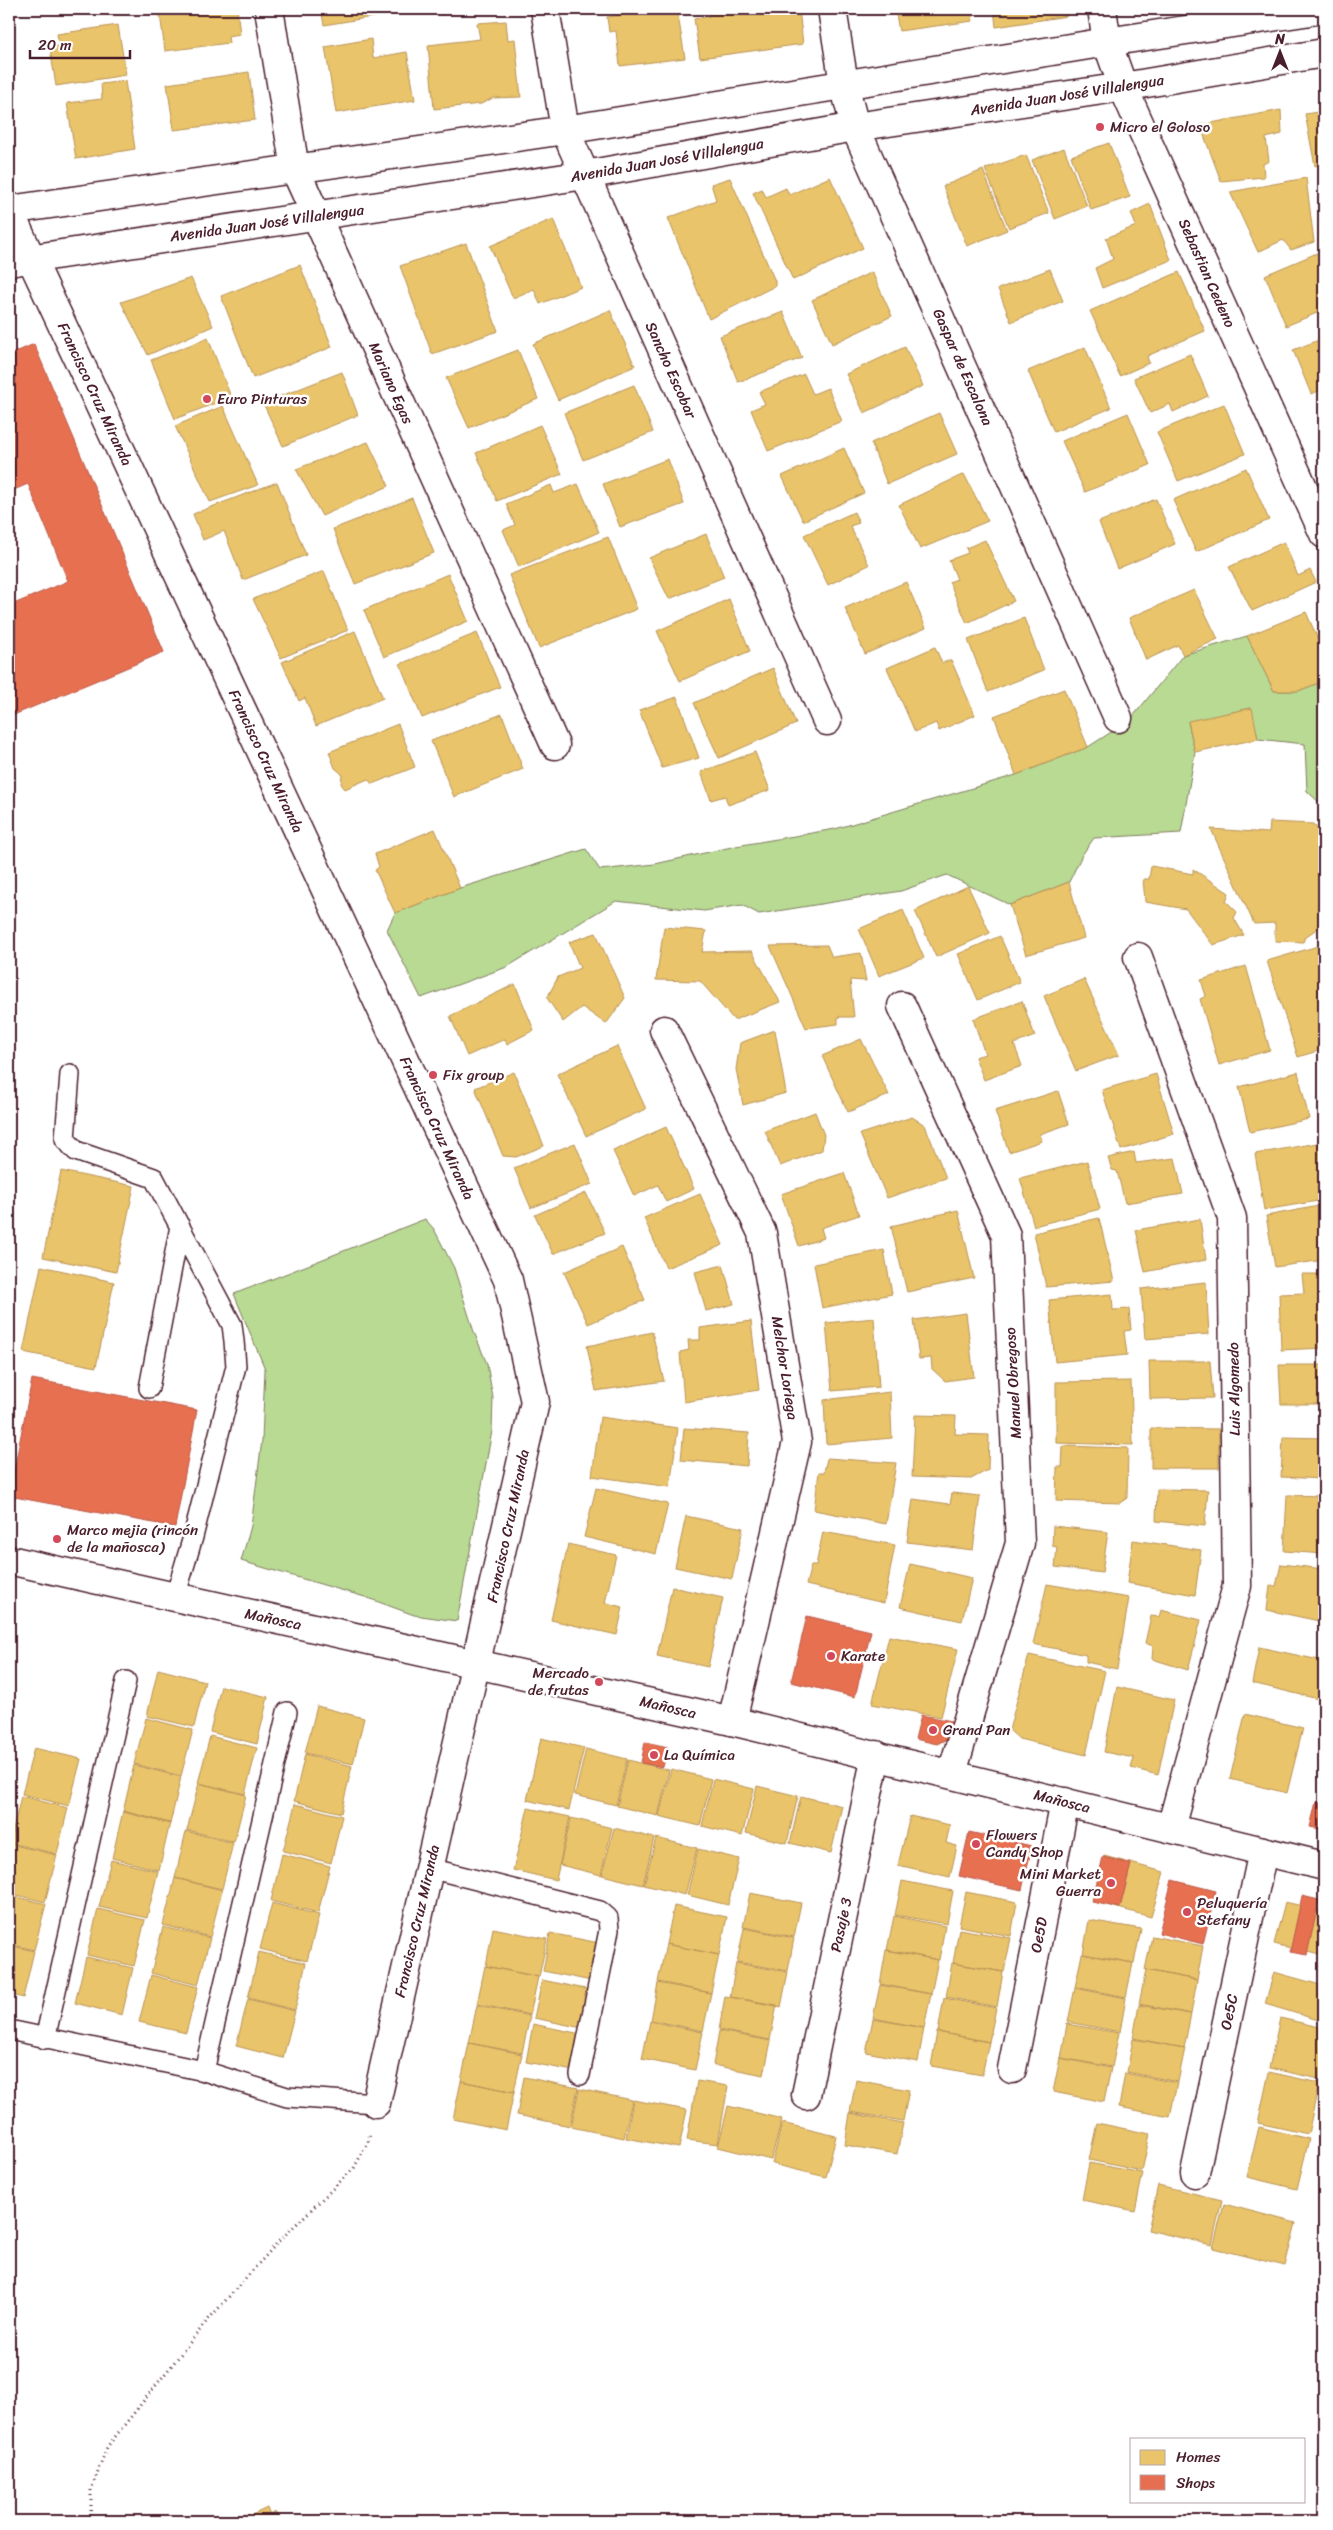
<svg xmlns="http://www.w3.org/2000/svg" width="1333" height="2530" font-family="Sriracha,sans-serif">
<style>
.green{fill:#b8da93;stroke:#817c5f}
.homes{fill:#e9c46a;stroke:#b99257}
.shops{fill:#e76f51;stroke:#b85746}
.lines{fill:none;stroke-linecap:round;stroke-linejoin:round}
.lane-casing{stroke:#4a1f2b;stroke-width:22}
.street-casing{stroke:#4a1f2b;stroke-width:31}
.secondary-casing{stroke:#4a1f2b;stroke-width:31}
.path{stroke:#4a1f2b;stroke-width:3;stroke-dasharray:1 4;stroke-linecap:butt}
.lane{stroke:#fff;stroke-width:19}
.street{stroke:#fff;stroke-width:28}
.secondary{stroke:#fff;stroke-width:28}
.poi-dot{fill:#d1495b;stroke:#fff;stroke-width:2}
.labels{text-anchor:middle;dominant-baseline:central;stroke-width:5;stroke-linejoin:round;paint-order:stroke}
.street-label{font-size:15px;fill:#4a1f2b;stroke:#fff}
.poi-label{font-size:15px;fill:#4a1f2b;stroke:#fff;text-anchor:start}
</style>
<rect width="100%" height="100%" fill="#fff"/>
<filter id="ink" filterUnits="userSpaceOnUse"><feTurbulence type="fractalNoise" baseFrequency=".02" numOctaves="2"/><feDisplacementMap in="SourceGraphic" scale="10" xChannelSelector="R" yChannelSelector="G"/><feConvolveMatrix kernelMatrix="1 2 1 2 8 2 1 2 1" color-interpolation-filters="sRGB"/></filter>
<g filter="url(#ink)">
<path class="green" d="M1247 636 1274 691H1298L1324 681V807L1307 791 1305 744 1258 739 1251 708 1188 722 1195 752 1181 833 1094 838 1082 855 1069 882 1010 905 947 875 901 891 759 914 742 905 704 911 616 901 507 967 421 998 387 930 395 913 460 888 586 849 600 870 655 864 736 846 835 829 1016 775 1088 747 1130 720 1183 655Z
M425 1219 434 1229 454 1268 474 1332 487 1364 493 1398 492 1431 457 1621 414 1615 365 1597 241 1561 251 1526 262 1440 265 1369 234 1294Z"/>
<path class="homes" d="M204 9H237L240 34 228 36 229 43 165 51 160 14Z
M321 9H396L397 13 324 25Z
M439 9H496L440 15Z
M665 9H677L685 58 620 66 616 31 609 32 607 17Z
M709 9H799L803 44 700 58 694 19 710 16Z
M895 9H971L973 21 899 31Z
M994 9H1068L1067 16 996 27Z
M506 21 508 40 515 39 521 97 493 98 481 104 434 109 428 45 480 39 477 23Z
M118 25 126 75 56 86 50 48 59 46 57 34Z
M371 39 373 58 407 52 415 100 336 113 325 47Z
M249 72 255 120 174 130 167 84Z
M125 81 135 149 76 159 67 103 102 99 101 84Z
M1281 110 1282 134 1266 138 1269 161 1263 164 1264 177 1221 181 1200 125Z
M1324 111V163L1315 166 1305 114Z
M1109 143 1130 197 1091 210 1071 156Z
M1064 148 1087 206 1055 219 1032 160Z
M1026 155 1049 213 1009 228 985 169Z
M983 170 1007 230 967 246 943 186Z
M830 177 863 248 793 280 753 193 762 189 766 197 786 188 789 195Z
M730 178 775 281V286L709 319 668 218 716 200 711 184Z
M1306 178 1314 242 1291 250 1283 240 1258 252 1230 192Z
M1150 204 1171 260 1102 288 1095 268 1113 259 1106 238 1136 226 1131 213Z
M553 219 581 287 540 304 534 289 513 298 490 246Z
M466 243 498 331 432 354 400 266Z
M1324 250V310L1286 326 1265 275Z
M300 265 332 347 253 378 221 296Z
M1050 269 1063 301 1011 322 998 289Z
M872 272 892 316 832 344 812 300Z
M1179 272 1205 331 1147 356 1149 363 1120 376 1090 311Z
M191 278 213 326 148 355 121 302Z
M610 310 635 366 558 400 533 344Z
M783 312 802 358 738 382 720 336Z
M208 338 231 397 175 419 151 360Z
M1324 338V389L1311 394 1293 350Z
M905 347 923 386 864 413 846 374Z
M1085 347 1111 408 1054 432 1028 371Z
M518 350 538 399 469 428 446 378Z
M1190 354 1208 396 1173 412 1170 404 1150 413 1134 378Z
M342 372 358 415 283 446 263 403Z
M804 374 813 394 828 388 842 421 768 451 751 410 765 404 759 392Z
M634 385 653 432 583 460 564 413Z
M1224 404 1245 454 1178 481 1157 432Z
M223 406 258 485 210 502 175 426Z
M939 413 957 454 887 484 871 443Z
M1128 413 1150 465 1085 492 1062 441Z
M540 425 562 474 497 501 476 453Z
M368 442 389 486 322 516 296 469Z
M844 448 864 493 803 521 782 476Z
M668 459 684 504 620 527 603 484Z
M1246 468 1269 520 1196 552 1173 500Z
M964 474 988 521 920 549 899 505Z
M277 482 306 555 243 580 224 531 203 540 193 514Z
M578 484 599 532 519 567 503 530 515 525 506 504 551 485 554 493Z
M412 498 434 553 355 584 333 529Z
M1156 499 1175 544 1117 569 1099 522Z
M854 512 859 523 850 526 869 565 828 585 804 535Z
M706 534 724 577 669 599 649 558Z
M608 537 637 609 539 648 509 575Z
M985 540 1014 601 967 623 949 582 957 579 949 560 968 553 966 548Z
M1284 542 1298 576 1310 570 1316 582 1252 611 1229 567Z
M324 571 348 630 281 658 253 599Z
M448 574 468 621 384 657 364 610Z
M906 582 926 628 865 654 845 608Z
M1194 590 1218 639 1183 655 1178 645 1146 660 1129 618Z
M729 599 750 651 680 681 657 631Z
M1306 612 1324 653V681L1298 691H1274L1247 636Z
M1024 618 1044 670 988 692 968 640Z
M355 631 383 698 316 726 305 698 299 701 282 662Z
M477 633 500 687 422 718 400 664Z
M935 647 942 663 951 660 975 715 939 731 936 723 915 732 887 668Z
M773 668 796 724 719 758 694 703Z
M1064 689 1088 747 1016 775 994 716Z
M677 697 699 758 662 768 639 710Z
M1252 708 1258 739 1195 752 1188 721Z
M502 714 523 769 454 797 431 741Z
M398 724 415 767 372 784 368 779 345 789 341 784 342 774 335 768 329 752Z
M755 752 770 790 728 805 725 796 711 800 701 772Z
M1270 822 1313 824 1324 836V924L1305 937 1303 942 1275 941V923L1254 924 1211 829 1269 833Z
M435 829 460 888 395 913 375 870 379 867 375 854Z
M1151 866 1193 874V869L1229 893 1226 901 1237 912 1234 918 1244 935 1213 945 1186 909 1145 902 1143 879H1149Z
M1069 882 1084 938 1026 955 1010 905Z
M968 886 990 933 936 957 915 911Z
M903 910 924 958 879 976 859 929Z
M664 927 706 931 702 952 752 951 780 1002 734 1020 700 981 656 980Z
M596 933 625 998 606 1024 582 1007 563 1022 547 998 558 977 580 968 569 942Z
M1000 936 1020 982 978 1000 958 954Z
M827 945 832 957 861 953 866 981 850 980 854 1017H838V1024L806 1028 770 946Z
M1318 946 1324 965V1049L1298 1057 1267 961Z
M1246 966 1270 1050 1219 1065 1200 999 1206 996 1201 980Z
M1084 979 1119 1055 1076 1071 1044 996Z
M515 984 534 1030 507 1044 505 1039 467 1056 450 1016Z
M1022 1001 1035 1036 1014 1044 1022 1066 984 1080 975 1057 985 1054 973 1019Z
M775 1030 786 1093 743 1105 736 1069 740 1043Z
M861 1039 889 1095 848 1112 822 1056Z
M617 1046 646 1109 586 1136 557 1074Z
M514 1072 544 1146 516 1157 503 1156 475 1088Z
M1298 1072 1309 1119 1250 1132 1239 1087Z
M1156 1074 1174 1134 1121 1150 1102 1090Z
M1058 1091 1069 1124 1040 1134 1042 1141 1009 1152 995 1111Z
M815 1112 824 1135 822 1150 780 1166 765 1131Z
M912 1117 925 1125 946 1178 887 1198 860 1134Z
M666 1127 694 1189 666 1202 658 1185 634 1196 613 1151Z
M1323 1142 1324 1200 1264 1210 1255 1154Z
M575 1143 592 1184 531 1208 514 1168Z
M1134 1152 1136 1163 1175 1158 1183 1194 1125 1203 1117 1171 1112 1170 1108 1158Z
M1087 1161 1100 1209 1034 1226 1020 1178Z
M9 1165 15 1166 9 1197Z
M61 1171 134 1186 116 1272 43 1257Z
M844 1173 859 1215 821 1228 824 1238 799 1246 781 1194Z
M586 1193 605 1233 553 1254 535 1215Z
M700 1194 723 1245 666 1268 644 1218Z
M1324 1205V1260L1275 1267 1266 1216Z
M958 1210 974 1278 907 1292 891 1226Z
M1099 1218 1114 1281 1046 1287 1034 1233Z
M1200 1219 1206 1260 1145 1272 1136 1230Z
M622 1247 645 1300 588 1324 564 1272Z
M884 1250 892 1294 822 1308 814 1264Z
M723 1265 734 1304 706 1311 695 1272Z
M41 1266 114 1282 96 1367 23 1352Z
M1302 1274H1324V1348L1281 1350 1279 1294 1304 1293Z
M1206 1282 1209 1334 1145 1339 1141 1289Z
M1112 1294 1113 1310 1129 1309 1131 1330 1124 1331 1127 1355 1055 1362 1049 1300Z
M966 1313 974 1377 945 1381 932 1369 931 1358 919 1359 914 1320Z
M874 1318 879 1387 832 1391 826 1323Z
M751 1321 759 1390 684 1402 680 1352 689 1350 688 1340H700V1328Z
M652 1332 664 1381 596 1391 587 1346Z
M1149 1361H1210L1213 1398 1150 1399Z
M1279 1365H1324V1404H1281Z
M1131 1381 1133 1445 1056 1443V1382Z
M890 1392 892 1438 826 1444 824 1400Z
M915 1415 956 1416 955 1434 989 1435 988 1470 971 1479 912 1477Z
M600 1417 678 1428 670 1487 592 1476Z
M684 1428 749 1433 747 1466 681 1460Z
M1151 1428 1219 1429V1468H1151Z
M1283 1437 1324 1438V1479L1281 1477Z
M1063 1446 1128 1448 1127 1498 1120 1503 1056 1501 1057 1467H1062Z
M827 1458 896 1463 886 1524 814 1510 819 1472H824Z
M596 1488 668 1504 656 1554 584 1537Z
M1157 1489 1208 1490 1205 1526 1156 1521Z
M952 1493 980 1496 973 1550 907 1542 913 1499 950 1504Z
M1287 1495 1324 1496V1554L1284 1551Z
M686 1516 743 1528 732 1579 675 1567Z
M1053 1526 1108 1532 1102 1573 1055 1567 1057 1547 1052 1546Z
M823 1532 895 1545 884 1603 806 1585 811 1565H816Z
M1133 1540 1201 1550 1195 1595 1127 1583Z
M568 1544 616 1555 605 1603 623 1607 617 1635 551 1620Z
M910 1564 972 1578 962 1621 900 1607Z
M1281 1564 1324 1569V1622L1267 1610 1270 1586H1276Z
M1047 1584 1129 1598 1117 1669 1086 1662V1655L1033 1644Z
M672 1587 723 1598 708 1667 657 1656Z
M1161 1610 1201 1620 1188 1670 1152 1659 1153 1646 1145 1643 1151 1616 1159 1617Z
M889 1636 958 1649 941 1717 872 1704Z
M1259 1647 1324 1661 1318 1699 1252 1683Z
M1029 1655 1105 1671 1086 1755 1019 1739 1009 1730Z
M158 1669 205 1681 194 1727 147 1716Z
M221 1686 268 1697 257 1744 210 1732Z
M1117 1687 1174 1700 1158 1775 1131 1768 1134 1758 1104 1752Z
M317 1706 364 1718 353 1764 305 1753Z
M1245 1714 1303 1728 1287 1793 1230 1779Z
M146 1718 193 1730 181 1776 134 1764Z
M210 1736 257 1748 245 1794 198 1783Z
M541 1738 584 1748 569 1810 527 1800Z
M34 1748 81 1759 69 1806 22 1794Z
M586 1749 627 1759 616 1805 575 1795Z
M305 1754 352 1766 341 1813 294 1801Z
M628 1760 669 1770 658 1816 617 1806Z
M134 1765 181 1777 170 1824 123 1812Z
M671 1769 711 1779 700 1826 659 1816Z
M713 1779 754 1789 742 1836 702 1826Z
M199 1783 246 1795 234 1842 187 1830Z
M757 1786 798 1796 787 1843 746 1833Z
M21 1796 68 1808 57 1854 10 1843Z
M801 1796 842 1806 831 1853 790 1843Z
M295 1804 342 1816 331 1863 283 1851Z
M528 1808 570 1817 556 1880 513 1870Z
M123 1811 170 1823 159 1870 112 1858Z
M910 1816 950 1825 946 1843 957 1846 950 1877 898 1865Z
M571 1818 612 1828 601 1875 560 1865Z
M614 1828 654 1838 643 1885 602 1875Z
M186 1831 233 1843 222 1889 175 1878Z
M656 1838 697 1848 685 1895 644 1885Z
M10 1844 57 1855 45 1902 9 1893Z
M698 1849 739 1859 728 1905 687 1895Z
M282 1854 330 1866 318 1913 271 1901Z
M1104 1856 1164 1872 1151 1917 1092 1901Z
M111 1860 158 1871 147 1918 99 1907Z
M175 1878 222 1890 210 1937 163 1925Z
M902 1881 953 1891 947 1924 895 1915Z
M966 1892 1017 1902 1011 1936 959 1926Z
M750 1893 801 1903 794 1937 743 1927Z
M9 1895 46 1904 34 1950 9 1944Z
M1285 1902 1324 1911V1956L1274 1944Z
M272 1903 319 1915 307 1961 260 1949Z
M674 1906 727 1917 719 1955 666 1944Z
M98 1909 145 1920 134 1966 87 1955Z
M894 1916 945 1926 939 1960 887 1950Z
M1089 1920 1141 1929 1134 1963 1083 1954Z
M163 1927 210 1938 198 1985 151 1973Z
M493 1928 547 1939 539 1977 486 1966Z
M744 1928 794 1938 788 1971 737 1962Z
M959 1929 1011 1938 1004 1972 953 1963Z
M550 1933 604 1944 596 1982 543 1971Z
M1152 1936 1203 1946 1197 1980 1145 1970Z
M666 1944 719 1955 711 1993 658 1982Z
M9 1945 34 1951 23 1998 9 1994Z
M886 1950 938 1960 931 1994 880 1984Z
M259 1952 306 1963 295 2010 248 1998Z
M1082 1954 1133 1963 1126 1997 1075 1987Z
M86 1957 133 1968 122 2015 75 2003Z
M736 1963 788 1972 781 2007 730 1997Z
M952 1963 1003 1972 997 2007 946 1997Z
M485 1966 538 1977 530 2015 477 2004Z
M1146 1970 1197 1980 1191 2014 1139 2004Z
M1274 1972 1324 1986V1999L1318 2020 1265 2004Z
M151 1975 198 1987 186 2033 139 2022Z
M542 1980 595 1991 587 2029 534 2018Z
M658 1983 711 1993 703 2031 651 2020Z
M880 1985 931 1994 924 2028 873 2018Z
M1075 1988 1126 1998 1120 2032 1068 2022Z
M725 1996 777 2005 770 2040 719 2030Z
M944 1998 996 2008 989 2042 938 2032Z
M248 1999 295 2011 283 2058 236 2046Z
M477 2005 530 2016 522 2053 469 2043Z
M1139 2005 1191 2014 1184 2048 1133 2038Z
M1280 2018 1324 2028V2057L1319 2079 1269 2068Z
M873 2019 924 2028 918 2062 866 2052Z
M650 2021 703 2032 695 2070 642 2059Z
M533 2024 586 2035 579 2072 526 2062Z
M1067 2024 1119 2033 1112 2067 1061 2058Z
M719 2031 771 2041 764 2075 713 2065Z
M937 2032 989 2042 982 2075 931 2066Z
M1133 2039 1185 2048 1178 2082 1127 2072Z
M469 2043 522 2054 514 2092 461 2081Z
M1060 2058 1111 2068 1104 2102 1053 2092Z
M1269 2072 1319 2083 1308 2134 1258 2123Z
M1125 2073 1177 2083 1170 2117 1119 2107Z
M524 2077 578 2088 570 2126 517 2115Z
M856 2080 909 2090 903 2121 850 2112Z
M461 2081 514 2092 506 2130 453 2119Z
M697 2081 728 2086 718 2144 687 2140Z
M579 2089 632 2100 624 2138 571 2127Z
M633 2100 687 2110 679 2148 626 2138Z
M728 2106 782 2119 771 2160 718 2147Z
M850 2113 903 2123 897 2154 845 2145Z
M782 2123 836 2136 826 2177 772 2164Z
M1097 2123 1150 2134 1142 2171 1089 2160Z
M1259 2127 1309 2139 1297 2189 1247 2177Z
M1089 2163 1143 2173 1135 2211 1082 2200Z
M1158 2185 1222 2200 1212 2245 1148 2230Z
M1224 2204 1296 2223 1285 2266 1213 2248Z
M267 2508 270 2516 275 2512 280 2521H244V2514L250 2516Z"/>
<path class="shops" d="M1146 9H1172V10L1154 12Z
M34 344 164 652 9 717V606L68 581 28 484 9 492V355Z
M32 1379 197 1410 175 1527 9 1496Z
M807 1616 871 1631 855 1697 791 1682Z
M921 1715 952 1721 947 1739 937 1744 915 1739Z
M645 1742 668 1747 663 1767 641 1763Z
M1316 1802 1324 1804V1830L1310 1827Z
M969 1832 1032 1846 1022 1890 959 1876Z
M1103 1857 1131 1864 1120 1908 1092 1902Z
M1172 1880 1216 1891 1203 1944 1159 1933Z
M1302 1896 1319 1900 1307 1955 1290 1952Z"/>
<g class="lines">
<defs>
<path id="lane" d="M70 1074 65 1139 76 1151 154 1178 232 1325 234 1341 236 1366 193 1537 175 1597
M149 1388 180 1226
M429 1868 600 1911 608 1918 609 1930 580 2075
M9 2030 204 2071 287 2097 376 2103
M45 2039 126 1681
M204 2071 287 1712"/>
<path id="street" d="M269 9 295 169 555 745
M545 9 565 130 827 721
M832 9 844 84 855 127 1118 718
M1102 9 1107 42 1123 87 1324 534
M9 210 565 130 1107 42 1324 9
M9 211 508 1280 535 1402 376 2103
M9 262 585 175 855 127 1123 87 1324 53
M1138 957 1232 1218 1237 1586 1171 1828
M902 1006 1006 1235 1020 1543 952 1773
M664 1030 762 1233 797 1442 732 1721
M1012 2069 1065 1802
M806 2095 876 1755
M1195 2173 1263 1851"/>
<path id="secondary" d="M9 1560 732 1721 1324 1866"/>
</defs>
<use href="#lane" class="lane-casing"/>
<use href="#street" class="street-casing"/>
<use href="#secondary" class="secondary-casing"/>
<path class="path" d="M91 2521V2490L107 2447 207 2321 280 2240 354 2168 368 2142 370 2133"/>
<use href="#lane" class="lane"/>
<use href="#street" class="street"/>
<use href="#secondary" class="secondary"/>
</g>
</g>
<g class="poi-dot">
<circle cx="1100" cy="127" r="5"/>
<circle cx="207" cy="399" r="5"/>
<circle cx="433" cy="1075" r="5"/>
<circle cx="57" cy="1539" r="5"/>
<circle cx="831" cy="1656" r="5"/>
<circle cx="599" cy="1682" r="5"/>
<circle cx="933" cy="1730" r="5"/>
<circle cx="654" cy="1755" r="5"/>
<circle cx="976" cy="1844" r="5"/>
<circle cx="1111" cy="1883" r="5"/>
<circle cx="1187" cy="1912" r="5"/>
</g>
<g class="labels">
<g class="street-label">
<text transform="translate(1067 95) rotate(-9)">Avenida Juan José Villalengua</text>
<text transform="translate(667 160) rotate(-10)">Avenida Juan José Villalengua</text>
<text transform="translate(267 223) rotate(-8)">Avenida Juan José Villalengua</text>
<text transform="translate(1207 273) rotate(66)">Sebastian Cedeno</text>
<text transform="translate(963 367) rotate(66)">Gaspar de Escalona</text>
<text transform="translate(671 370) rotate(66)">Sancho Escobar</text>
<text transform="translate(391 383) rotate(66)">Mariano Egas</text>
<text transform="translate(95 394) rotate(65)">Francisco Cruz Miranda</text>
<text transform="translate(266 761) rotate(65)">Francisco Cruz Miranda</text>
<text transform="translate(437 1128) rotate(65)">Francisco Cruz Miranda</text>
<text transform="translate(785 1368) rotate(81)">Melchor Loriega</text>
<text transform="translate(1013 1383) rotate(-93)">Manuel Obregoso</text>
<text transform="translate(1234 1389) rotate(-91)">Luis Algomedo</text>
<text transform="translate(508 1526) rotate(-78)">Francisco Cruz Miranda</text>
<text transform="translate(273 1619) rotate(12)">Mañosca</text>
<text transform="translate(668 1707) rotate(13)">Mañosca</text>
<text transform="translate(1062 1801) rotate(14)">Mañosca</text>
<text transform="translate(417 1921) rotate(-77)">Francisco Cruz Miranda</text>
<text transform="translate(841 1925) rotate(-78)">Pasaje 3</text>
<text transform="translate(1039 1935) rotate(-79)">Oe5D</text>
<text transform="translate(1229 2012) rotate(-78)">Oe5C</text>
</g>
<g class="poi-label">
<text x="1110" y="127">Micro el Goloso</text>
<text x="217" y="399">Euro Pinturas</text>
<text x="443" y="1075">Fix group</text>
<text x="67" y="1530">Marco mejia (rincón<tspan x="67" dy="17">de la mañosca)</tspan></text>
<text x="841" y="1656">Karate</text>
<text x="589" y="1673" text-anchor="end">Mercado<tspan x="589" dy="17">de frutas</tspan></text>
<text x="943" y="1730">Grand Pan</text>
<text x="664" y="1755">La Química</text>
<text x="986" y="1835">Flowers<tspan x="986" dy="17">Candy Shop</tspan></text>
<text x="1101" y="1874" text-anchor="end">Mini Market<tspan x="1101" dy="17">Guerra</tspan></text>
<text x="1197" y="1903">Peluquería<tspan x="1197" dy="17">Stefany</tspan></text>
</g>
</g>
<rect width="1333" height="2530" fill="none" stroke="#fff" stroke-width="30"/>
<rect x="15" y="15" width="1303" height="2500" fill="none" stroke="#4a1f2b" stroke-width="2" filter="url(#ink)"/>
<rect x="1130" y="2438" width="175" height="65" fill="#ffffff" stroke="#b7a5aa"/>
<rect x="1140" y="2450" width="25" height="15" fill="#e9c46a" stroke="#b7a5aa"/>
<text x="1176" y="2462" font-size="15" fill="#4a1f2b">Homes</text>
<rect x="1140" y="2475" width="25" height="15" fill="#e76f51" stroke="#b7a5aa"/>
<text x="1176" y="2488" font-size="15" fill="#4a1f2b">Shops</text>
<g transform="translate(1280 52)" stroke="#ffffff" stroke-width="4" paint-order="stroke">
<path d="M0-4L9 19L0 12L-9 19Z" fill="#4a1f2b"/>
<text y="-8" font-size="14" font-weight="bold" text-anchor="middle" fill="#4a1f2b">N</text>
</g>
<path d="M30 50v8h100v-8" fill="none" stroke="#4a1f2b" stroke-width="2.5"/>
<text x="38" y="50" font-size="15" fill="#4a1f2b" stroke="#ffffff" stroke-width="4" paint-order="stroke">20 m</text>
</svg>
